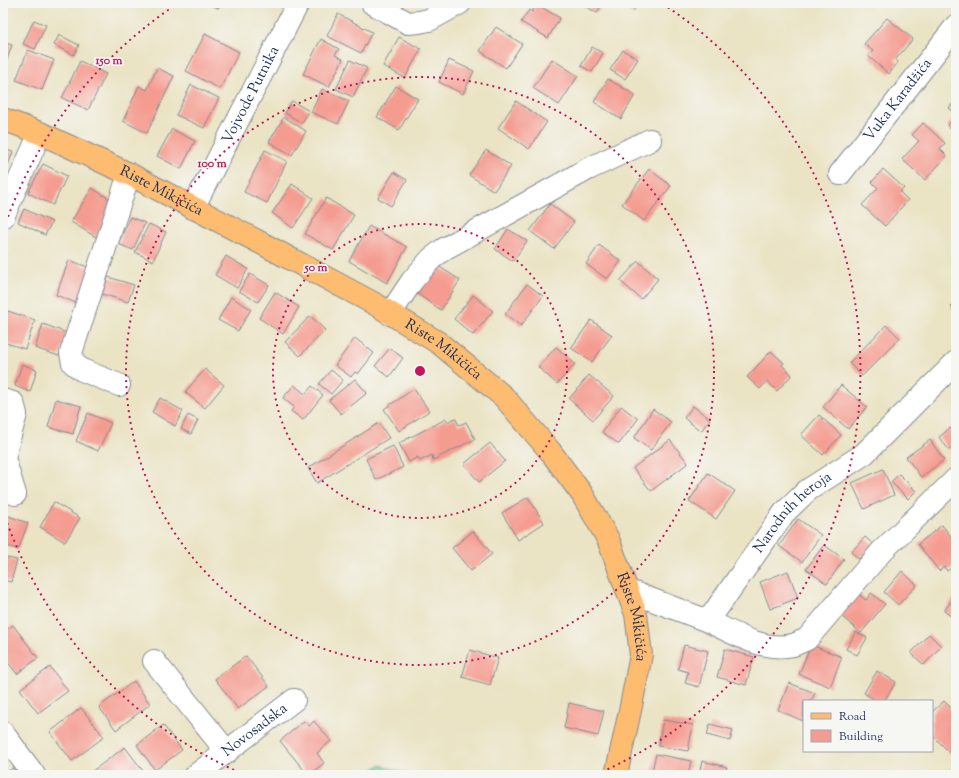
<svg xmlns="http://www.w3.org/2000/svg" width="959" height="778" font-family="'Sorts Mill Goudy',serif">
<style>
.green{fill:#77d097;stroke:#49807a}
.building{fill:#f59c91}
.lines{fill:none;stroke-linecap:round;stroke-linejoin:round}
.minor-casing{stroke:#828991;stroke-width:24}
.major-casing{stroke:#828991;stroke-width:24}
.minor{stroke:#fff;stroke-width:22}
.major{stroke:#fdbc70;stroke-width:22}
.ring{fill:none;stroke:#c2185b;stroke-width:2;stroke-dasharray:2 4}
.labels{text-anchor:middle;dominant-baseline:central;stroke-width:3.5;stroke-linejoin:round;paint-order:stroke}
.street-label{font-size:15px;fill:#1b2f5e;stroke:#f6f6f2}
.centre{fill:#c2185b;stroke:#f6f6f2;stroke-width:2}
.ring-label{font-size:12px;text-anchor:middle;font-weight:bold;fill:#c2185b;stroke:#f6f6f2;stroke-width:3.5;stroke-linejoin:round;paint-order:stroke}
</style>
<rect width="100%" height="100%" fill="#f6f6f2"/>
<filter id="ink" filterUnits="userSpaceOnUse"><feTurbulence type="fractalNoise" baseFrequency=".025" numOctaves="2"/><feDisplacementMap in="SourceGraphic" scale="8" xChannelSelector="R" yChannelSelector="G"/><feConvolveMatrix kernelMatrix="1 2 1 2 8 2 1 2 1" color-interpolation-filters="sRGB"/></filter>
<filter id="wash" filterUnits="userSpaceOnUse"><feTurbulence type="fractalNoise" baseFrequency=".012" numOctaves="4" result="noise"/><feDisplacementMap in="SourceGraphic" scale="16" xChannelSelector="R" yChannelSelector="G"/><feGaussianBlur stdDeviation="0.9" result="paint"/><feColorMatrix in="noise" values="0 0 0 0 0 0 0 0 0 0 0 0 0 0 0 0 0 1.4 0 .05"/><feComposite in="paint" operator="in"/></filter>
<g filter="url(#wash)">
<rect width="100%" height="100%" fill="#eae3c4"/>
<path class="green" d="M380 765 411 775H365Z"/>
<g id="blocks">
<path class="building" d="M208 3H221L218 8Z
M579 3H603L597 13Z
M621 3H639L633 11Z
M536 4 560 18 548 38 521 22 529 10 532 12Z
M338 14 372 32 361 53 327 36Z
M887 18 913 39 895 60 898 62 889 74 868 56 873 51 864 44Z
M34 20 46 25 35 49 23 44Z
M496 27 522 44 506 68 480 51Z
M205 34 239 52 220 89 186 71Z
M59 35 79 45 74 55 54 45Z
M399 37 421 49 405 78 383 66Z
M321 39 339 49 335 55 343 59 329 87 303 74Z
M3 42 12 45 3 71Z
M592 47 603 53 592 72 581 66Z
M28 50 54 60 42 90 16 80Z
M623 50 638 59 625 79 610 70Z
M552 59 578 76 559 105 533 88Z
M350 60 367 68 353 97 336 89Z
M449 60 474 71 463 94 439 82Z
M80 61 106 74 88 110 62 98Z
M157 68 174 76 147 133 123 121 139 86 147 90Z
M608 79 635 95 621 119 594 102Z
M191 85 219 98 204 128 176 115Z
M396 86 418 99 399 130 377 117Z
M322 89 349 101 338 124 311 112Z
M956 100V114L949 108Z
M292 101 309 111 302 123 285 113Z
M516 101 547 122 529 149 498 128Z
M956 115V133L947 126Z
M284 117 306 131 292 155 269 142Z
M923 123 945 143 940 149 947 156 925 180 902 159 919 141 912 135Z
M172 129 195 141 181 169 157 156Z
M3 149 13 152 3 178Z
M265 150 287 161 267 203 244 192Z
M486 150 511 166 494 191 469 175Z
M43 164 67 176 53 205 28 193Z
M649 169 671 186 644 221 622 204Z
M883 169 904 188 900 192 908 200 885 226 862 205 878 188 872 182Z
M394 172 407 180 391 206 378 198Z
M292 184 313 198 293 228 272 213Z
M92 188 116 203 96 237 71 222Z
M326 198 354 215 333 250 305 234Z
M550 204 574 222 554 249 530 231Z
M24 209 52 222 45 235 18 222Z
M130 217 145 223 133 250 118 244Z
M149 224 166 232 153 261 135 252Z
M369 226 407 247 387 283 349 261Z
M508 229 527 241 513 261 495 249Z
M599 245 621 261 607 279 586 264Z
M956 255V265L951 260Z
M226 256 248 269 237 288 215 275Z
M69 260 93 269 81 305 56 295Z
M638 261 658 279 641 299 620 281Z
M435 264 460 280 441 310 416 293Z
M250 274 269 285 258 302 239 291Z
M108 277 134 285 128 302 102 294Z
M527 284 543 296 521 326 505 314Z
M275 292 299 307 283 334 259 318Z
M473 295 493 311 473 335 454 319Z
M231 297 251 309 238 331 218 320Z
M956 302V312L951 307Z
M8 311 35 320 25 349 3 342V325Z
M310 316 325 330 300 356 285 342Z
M591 320 612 335 592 362 571 348Z
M43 324 67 333 59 356 35 348Z
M886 325 900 338 862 376 849 363Z
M355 338 374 353 358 374 355 372 351 377 335 365Z
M556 347 575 364 557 384 538 367Z
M390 348 403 358 389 377 375 366Z
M771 351 784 363 782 365 792 375 777 391 767 381 760 389 747 377Z
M22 364 37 370 30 392 15 386Z
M205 369 224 385 205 408 185 392Z
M331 370 343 380 331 394 319 384Z
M589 375 614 396 593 420 569 399Z
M355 379 367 393 341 414 329 400Z
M294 385 305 394 312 386 323 395 303 420 291 411 294 407 283 398Z
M841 385 867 407 848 429 823 407Z
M414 389 429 411 399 431 384 409Z
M160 398 183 411 175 426 152 412Z
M56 399 81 406 73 434 48 427Z
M621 406 638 419 619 444 602 432Z
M693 406 710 419 701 431 684 418Z
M653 409 671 422 651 450 634 438Z
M88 413 111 423 98 451 76 441Z
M188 415 198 420 191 434 181 429Z
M819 415 841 435 823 455 801 435Z
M455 418 459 425 466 422 475 439 433 460 432 455 420 461 418 457 409 462 399 443 446 419 447 422Z
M379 423 389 438 317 483 308 468Z
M950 428 956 435V444L949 450 939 437Z
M670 440 688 463 651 491 633 468Z
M930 440 944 460 921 477 906 457Z
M490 443 505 461 479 482 464 464Z
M393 446 403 467 376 480 366 459Z
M883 469 894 495 864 509 852 483Z
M708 473 735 491 716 519 689 501Z
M899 474 916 491 908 499 891 482Z
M528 497 544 523 518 540 502 513Z
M54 502 80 518 65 542 40 527Z
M8 516 28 523 18 550 3 544V531Z
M798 519 821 535 802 562 779 546Z
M942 525 956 543V565L947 571 944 567 939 571 918 544Z
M473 531 492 554 471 571 452 548Z
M865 537 873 544 859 559 851 552Z
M824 545 844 559 827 584 806 569Z
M3 557 17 560 11 582 3 580Z
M788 571 798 598 770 609 760 582Z
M902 571 917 585 898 605 884 592Z
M857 593 866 600 871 593 885 604 861 633 840 615Z
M956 595V620L944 611Z
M3 607 7 613 3 616Z
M13 625 38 658 17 674 3 656V632Z
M856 632 867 638 857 655 846 649Z
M929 634 941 646 924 665 911 653Z
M684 645 708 651 699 687 685 683 688 672 678 669Z
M811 645 842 657 830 687 799 674Z
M725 649 754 657 746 685 717 677Z
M470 650 498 658 490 685 462 677Z
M246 656 269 686 238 709 215 679Z
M50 667 68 691 38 713 20 689Z
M877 671 896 682 884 701H877L864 693Z
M134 681 150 704 116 730 99 707Z
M789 683 815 693 811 701H804L803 721 778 710Z
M944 701 956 713V757L955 758 932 735V712Z
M569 703 604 711 598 736 564 728Z
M81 708 104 737 72 761 50 732Z
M663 720 693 725 688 751 658 746Z
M304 721 309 726 314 721 331 741 317 753 324 763 309 775H308L280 741Z
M710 724 733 730 730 741 707 735Z
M163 725 182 750 155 770 137 745Z
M125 747 146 775H87Z
M656 754 691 761 688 775H651Z
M702 761 727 767 725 775H699Z
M13 768 18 775H3Z
M956 770V775H945Z"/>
</g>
</g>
<g filter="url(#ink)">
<use href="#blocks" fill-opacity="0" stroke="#828991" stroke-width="1"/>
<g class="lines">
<defs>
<g id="minor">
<path d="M372 3 408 23 419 22 429 20 460 3"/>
<path id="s1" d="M840 174 956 26"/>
<path id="s2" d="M193 208 298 3"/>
<path d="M3 217 40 133"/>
<path d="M390 314 412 281 431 259 444 249 588 169 650 140"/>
<path d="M119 385 82 370 73 363 71 353 129 174"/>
<path d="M3 400 13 403 16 414 10 435 4 458 15 494"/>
<path id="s3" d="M629 591 708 621 784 513 808 490 864 454 956 362"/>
<path d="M708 621C734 633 763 652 793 645 797 644 802 641 807 639L881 552 956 479"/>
<path d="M154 661 227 752"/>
<path d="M3 733 34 775"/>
<path id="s4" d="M196 775 294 700"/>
</g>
<g id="major">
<path id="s5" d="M3 119 40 133 129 174 263 244 375 304 439 343 504 397 550 451 582 494 608 539 636 614 641 655 631 706 616 775"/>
</g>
</defs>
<use href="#minor" class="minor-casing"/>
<use href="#major" class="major-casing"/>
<use href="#minor" class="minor"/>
<use href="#major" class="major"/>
</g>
</g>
<g class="ring">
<circle cx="420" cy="371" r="147"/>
<circle cx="420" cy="371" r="294"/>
<path d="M245 775A440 440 0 0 1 4 514M4 228A440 440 0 0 1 177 4M663 4A440 440 0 0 1 595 775"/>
</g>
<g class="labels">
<g class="street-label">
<text stroke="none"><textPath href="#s2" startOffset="127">Vojvode Putnika</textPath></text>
<text stroke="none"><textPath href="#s1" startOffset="94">Vuka Karadžića</textPath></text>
<text stroke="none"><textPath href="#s5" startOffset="174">Riste Mikičića</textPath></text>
<text stroke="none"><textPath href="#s5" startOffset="498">Riste Mikičića</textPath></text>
<text stroke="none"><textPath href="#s3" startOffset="223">Narodnih heroja</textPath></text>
<text stroke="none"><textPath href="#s5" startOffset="834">Riste Mikičića</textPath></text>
<text stroke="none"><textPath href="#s4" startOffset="74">Novosadska</textPath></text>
</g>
</g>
<circle cx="420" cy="371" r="6" class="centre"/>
<g class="ring-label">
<text x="109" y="64">150 m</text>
<text x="212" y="167">100 m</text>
<text x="316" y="271">50 m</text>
</g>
<rect width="959" height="778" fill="none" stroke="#f6f6f2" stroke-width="16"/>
<rect x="803" y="700" width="130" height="52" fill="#f6f6f2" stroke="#9ea6b7"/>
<rect x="811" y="713" width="20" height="6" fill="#fdbc70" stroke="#9ea6b7"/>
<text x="839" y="720" font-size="12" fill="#1b2f5e">Road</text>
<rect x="811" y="730" width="20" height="12" fill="#f59c91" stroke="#9ea6b7"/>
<text x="839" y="740" font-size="12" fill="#1b2f5e">Building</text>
</svg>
